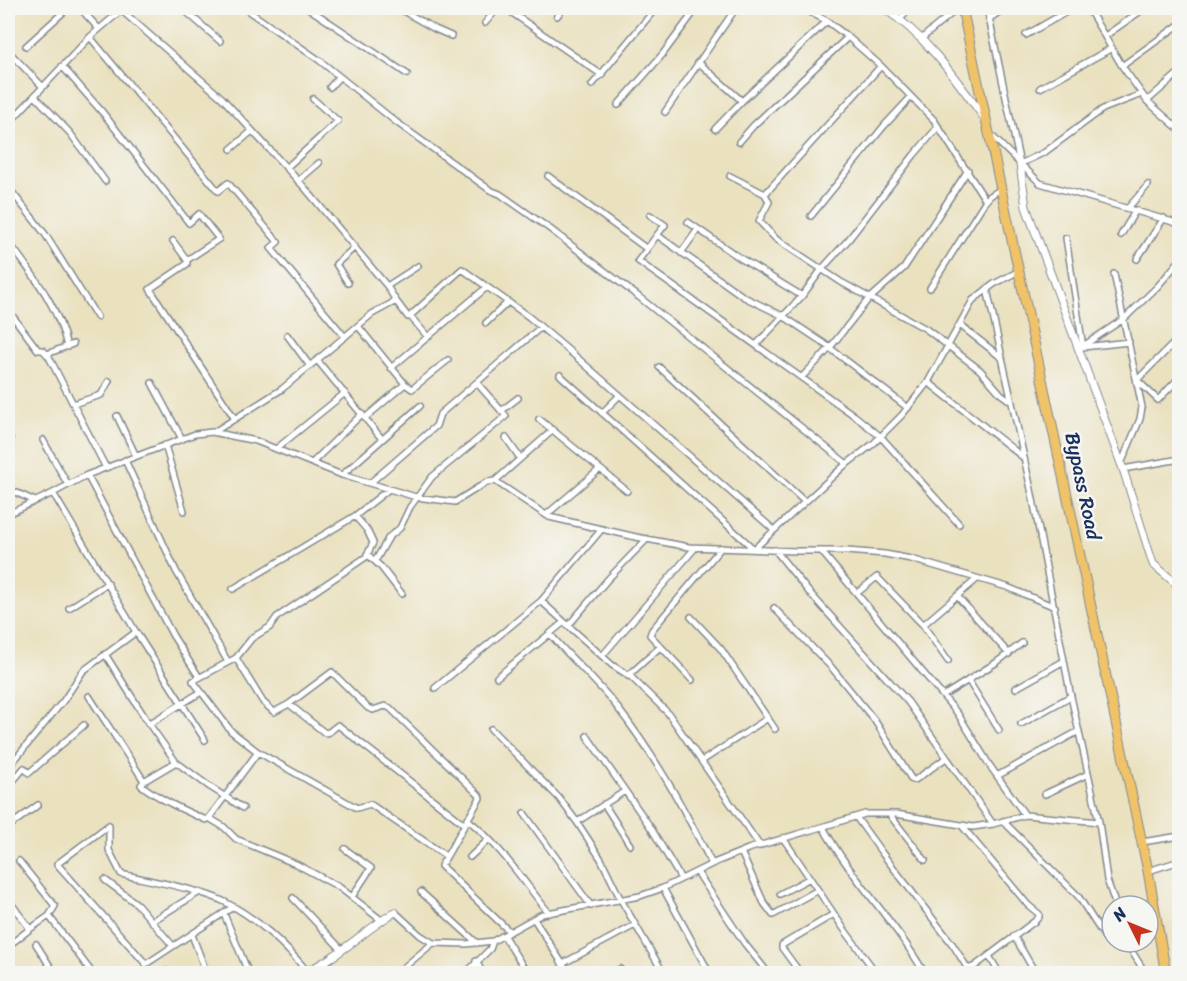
<svg xmlns="http://www.w3.org/2000/svg" width="1187" height="981" font-family="Sriracha,sans-serif">
<style>
.lines{fill:none;stroke-linecap:round;stroke-linejoin:round}
.minor-casing{stroke:#82888e;stroke-width:8}
.tertiary-casing{stroke:#82888e;stroke-width:9}
.primary-casing{stroke:#82888e;stroke-width:11}
.minor{stroke:#fff;stroke-width:5}
.tertiary{stroke:#fff;stroke-width:7}
.primary{stroke:#f0c369;stroke-width:9}
.labels{text-anchor:middle;dominant-baseline:central;stroke-width:5;stroke-linejoin:round;paint-order:stroke}
.street-label{font-size:20px;fill:#1b2f5e;stroke:#f6f6f2}
</style>
<rect width="100%" height="100%" fill="#f6f6f2"/>
<filter id="ink" filterUnits="userSpaceOnUse"><feTurbulence type="fractalNoise" baseFrequency=".0167" numOctaves="2"/><feDisplacementMap in="SourceGraphic" scale="12" xChannelSelector="R" yChannelSelector="G"/><feConvolveMatrix kernelMatrix="1 2 1 2 8 2 1 2 1" color-interpolation-filters="sRGB"/></filter>
<filter id="wash" filterUnits="userSpaceOnUse"><feTurbulence type="fractalNoise" baseFrequency=".008" numOctaves="4" result="noise"/><feDisplacementMap in="SourceGraphic" scale="24" xChannelSelector="R" yChannelSelector="G"/><feGaussianBlur stdDeviation="1.35" result="paint"/><feColorMatrix in="noise" values="0 0 0 0 0 0 0 0 0 0 0 0 0 0 0 0 0 1.4 0 .05"/><feComposite in="paint" operator="in"/></filter>
<g filter="url(#wash)">
<rect width="100%" height="100%" fill="#eae1bf"/>
</g>
<g filter="url(#ink)">
<g class="lines">
<defs>
<path id="minor" d="M80 8 99 29
M182 8 220 41
M244 8 319 60 396 122 490 190 500 194 550 229 639 297 847 464
M308 8 407 74
M398 8 435 29 451 36
M505 8 602 75
M802 8 827 21 848 37 881 66 934 120 986 201
M987 8 1020 164 1045 152 1103 109 1142 94
M1088 8 1122 66 1147 101 1180 130
M121 10 222 98 304 187 387 286 396 301
M8 13 14 8
M557 16 563 8
M989 19 1005 8
M899 20 911 8
M485 23 498 8
M1026 35 1073 8
M1105 36 1145 8
M90 37 218 191 228 183 278 242 271 248 345 337
M921 39 958 8
M26 46 68 8
M8 51 43 87
M698 62 742 101 827 21
M62 66 103 113 189 223 199 214 219 239 187 260 173 241
M1122 66 1180 24
M592 85 656 8
M330 87 339 77
M1040 88 1112 48
M35 96 70 133 105 181
M1147 101 1180 72
M618 105 662 55 697 8
M665 112 736 8
M8 124 90 37 124 8
M715 129 742 101
M991 135 1040 183 1180 224
M739 142 754 125 848 37
M231 149 252 131
M286 168 338 121 313 99
M548 176 647 249 638 261 855 416 881 437 959 524
M730 176 765 194 881 66
M298 181 319 163
M8 187 45 234 97 317
M765 194 769 202 759 221 776 239 841 282 926 329 980 370 1001 394 1012 402
M1128 208 1148 185
M650 215 665 225 657 235
M811 216 884 126 911 97
M688 222 740 258 802 296
M1121 235 1136 210
M1066 238 1083 347 1129 342
M8 241C32 274 59 306 67 347
M647 249 657 235 744 297 783 316 822 342 908 408
M681 253 696 232
M1137 259 1164 218
M187 260V264L150 289 235 419
M1114 274 1142 407 1140 419 1121 464
M348 283 336 264 355 247
M387 286 418 266
M930 288 984 203 990 196 1001 189
M987 289 1032 494 1070 692 1099 822 1107 880 1116 906
M8 310 38 350H43L49 357 106 468
M410 316 428 337
M486 323 508 302
M960 325 1002 358
M358 326 405 384 412 389 448 360
M287 335 310 366
M1180 337 1137 380 1158 400 1180 377
M756 345 802 296 822 269 849 239 914 155 938 127
M1083 346 1125 318 1158 286 1180 260
M47 354 73 344
M317 360 382 439
M659 367 805 502
M391 368 487 287
M560 375 754 549 844 466 873 444 902 415 928 382 973 300 994 284 1019 271
M802 377 829 349 867 301 904 268 968 170
M928 382 1024 458
M152 383 182 439
M73 404 101 395 109 381
M501 411 518 398
M602 413 620 395
M117 416 136 456
M365 418 405 384
M539 419 627 491
M214 432 282 389 372 314 396 301 408 317 410 316 462 269 529 317 574 355 774 530
M506 438 520 458
M43 440 68 485
M8 445 10 438
M165 445 184 511
M276 449 345 393
M125 460 176 571 228 662
M312 463 362 414
M1123 469 1180 459
M87 475 173 636 199 677
M342 475 420 406
M495 481 553 430
M370 483 436 426 440 414 541 327
M8 489 35 501
M53 493 136 632 205 740
M8 514 53 493 87 475 195 434 212 432 256 441 342 475 416 497 455 502 487 482 495 481 549 517 636 537 689 547 797 551H846L885 554 911 559 1007 587 1055 607
M546 515 600 469
M775 550 808 591 908 702 993 824
M821 551 958 714 990 766 1025 815
M367 554 381 567 402 594
M377 558 389 537 400 528 410 507 432 477 506 416 477 383
M233 589 355 516 389 489
M857 593 877 577 923 625 948 661
M957 596 1009 654
M541 601 612 665 631 677 668 713 760 846
M69 608 108 583
M774 608 832 668 875 721 912 780H915L946 758
M8 611 11 616
M691 617 721 649 775 729
M923 625 977 579
M568 626 608 579 647 539
M551 635C572 660 597 681 617 707 656 757 683 807 712 864
M105 654 149 724 176 762 210 787 243 808
M602 656 695 548
M236 658 263 702 274 712 289 704 332 672 368 708 373 710 385 706 390 708 479 795 480 798 441 866 510 932
M628 676 660 647
M497 677 564 622
M692 680 650 635 652 630 721 548
M968 680 999 730
M435 688 541 601 602 529
M1016 688 1064 661
M89 696 144 781 141 785C161 800 183 810 206 820L209 818 224 827 236 839 296 864 339 887 381 920
M943 696 997 662 1022 643
M289 704 325 733 329 732 338 725 464 824
M149 724 201 692
M1021 724 1071 696
M491 729 559 798 577 822 601 859 621 900 664 974
M587 736 651 828 681 879
M258 752 357 808 370 804 446 856
M702 761 768 718
M8 768 64 700 83 671 136 632
M997 776 1079 731
M144 781 176 762
M8 787 24 768 29 773 84 725
M1045 794 1088 774
M604 804 630 845
M524 813 591 906
M889 814 925 860
M856 817 882 853 953 945 968 969 975 966 1035 921 1039 917V914L1028 905 962 826
M209 818 258 752 231 731 193 681 236 658 252 638 270 627 277 617 366 557 373 543 367 530 355 516
M467 819C498 843 524 882 549 913
M1003 821 1078 896 1104 936 1118 948 1127 947
M577 822 625 791
M8 827 38 805
M823 827C852 880 895 921 925 974
M783 838 844 929 877 974
M1142 842 1180 836
M345 849 371 868 352 897
M741 852 764 903 773 915 818 890
M470 857 488 840
M19 861 55 906 49 916 30 929
M1148 871 1180 861
M697 872 745 944 769 974
M105 880 137 904 173 946
M663 888 710 974
M421 892 477 943
M780 894 810 878
M293 898 342 950
M8 899 30 929 8 946
M233 907 146 964 57 864 109 825V850L121 874C151 881 199 889 225 902 258 919 283 943 307 971
M395 912 420 935 433 943 466 944 493 941 542 914 640 896 663 888 716 862 748 849 865 814H896L973 827 993 824 1025 815 1099 822
M224 914 249 974
M49 916 93 974
M534 919 569 974
M152 921 198 893
M192 935 207 974
M504 936 527 973
M1014 936 1036 974
M1126 942 1146 974
M36 944 55 974
M989 956 1000 974
M476 961 483 974
M562 964 635 925
M8 969 10 974
M166 971 167 974
M396 974 433 943
M465 974 490 949 493 941
M611 974 620 969
M801 974 782 948V945L834 914"/>
<path id="tertiary" d="M883 8C925 34 956 79 985 119
M1020 164 1026 207 1123 469 1153 564 1180 587
M300 974C336 960 363 931 395 912"/>
<path id="primary" d="M962 8 1148 871 1166 974"/>
</defs>
<use href="#minor" class="minor-casing"/>
<use href="#tertiary" class="tertiary-casing"/>
<use href="#primary" class="primary-casing"/>
<use href="#minor" class="minor"/>
<use href="#tertiary" class="tertiary"/>
<use href="#primary" class="primary"/>
</g>
</g>
<g class="labels">
<g class="street-label">
<text transform="translate(1083 486) rotate(78)">Bypass Road</text>
</g>
</g>
<rect width="1187" height="981" fill="none" stroke="#f6f6f2" stroke-width="30"/>
<g transform="translate(1130 924) rotate(313)"><circle r="28" fill="#f6f6f2" stroke="#9ea6b7" stroke-width="1.5"/>
<path d="M0-4.5L10 22L0 15L-10 22Z" fill="#c8321e"/>
<text y="-9" font-size="16" font-weight="bold" text-anchor="middle" fill="#1b2f5e">N</text>
</g>
</svg>
